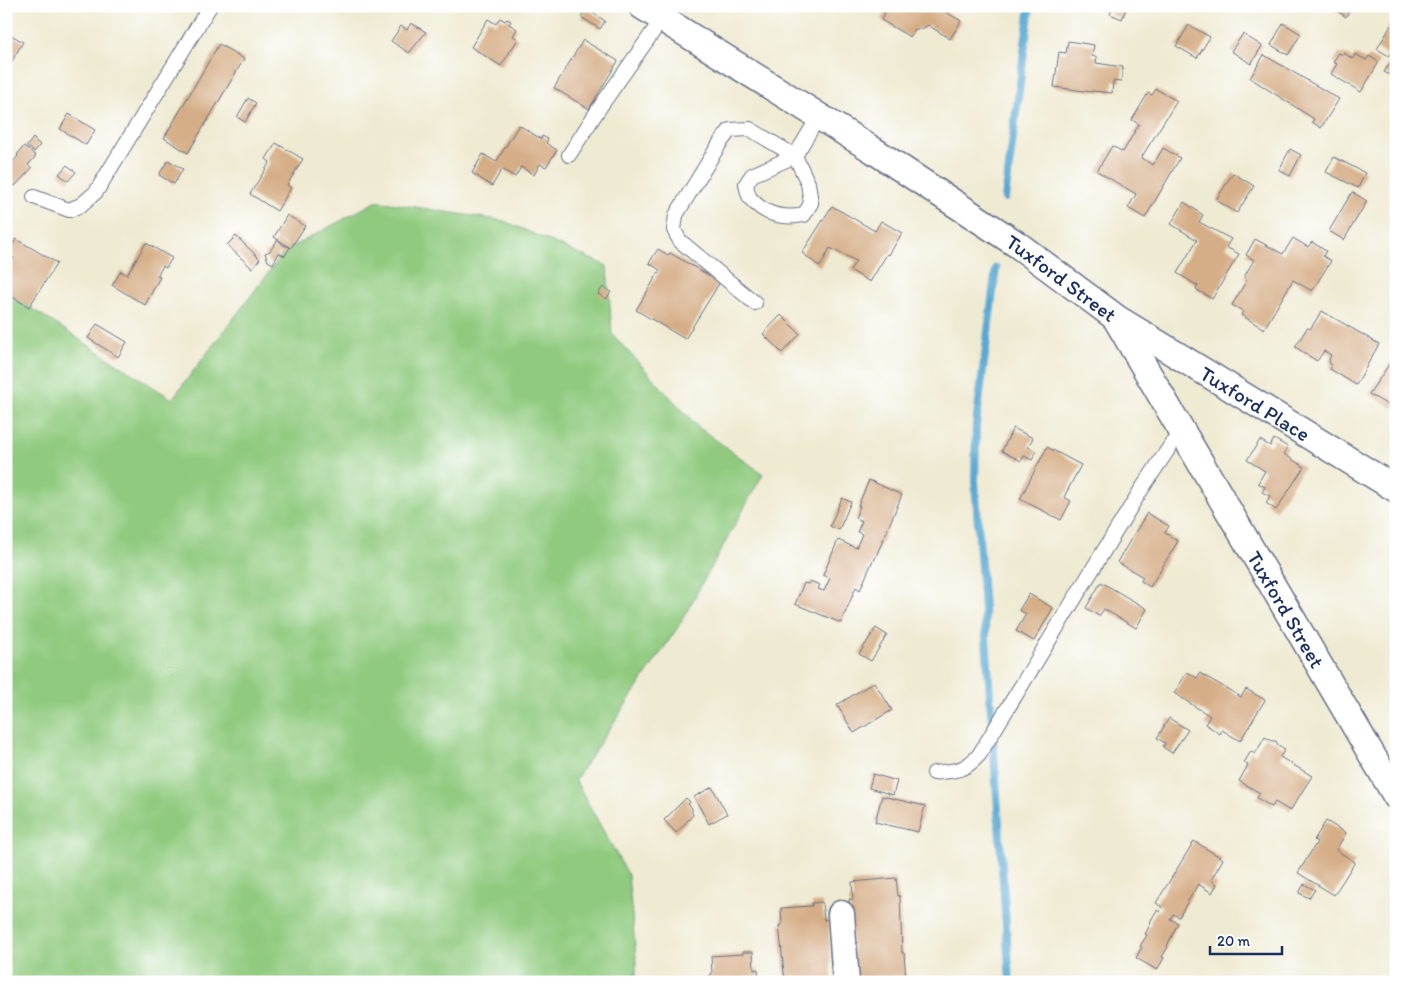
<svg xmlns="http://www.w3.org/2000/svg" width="1402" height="988" font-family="Itim,sans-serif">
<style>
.green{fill:#8fca7e;stroke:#557c6e}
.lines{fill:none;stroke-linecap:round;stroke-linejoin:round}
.stream{stroke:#58a8d2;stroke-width:8}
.building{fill:#d5ad86}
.lane-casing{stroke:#657087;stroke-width:16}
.street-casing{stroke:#657087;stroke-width:29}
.lane{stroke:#fff;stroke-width:14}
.street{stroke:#fff;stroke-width:26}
.labels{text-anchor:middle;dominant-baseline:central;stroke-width:4;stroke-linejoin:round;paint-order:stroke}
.street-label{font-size:21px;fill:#1b2f5e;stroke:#fff}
</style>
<rect width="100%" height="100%" fill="#fff"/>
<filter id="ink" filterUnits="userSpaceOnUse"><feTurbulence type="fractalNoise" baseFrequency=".02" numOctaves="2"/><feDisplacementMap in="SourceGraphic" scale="10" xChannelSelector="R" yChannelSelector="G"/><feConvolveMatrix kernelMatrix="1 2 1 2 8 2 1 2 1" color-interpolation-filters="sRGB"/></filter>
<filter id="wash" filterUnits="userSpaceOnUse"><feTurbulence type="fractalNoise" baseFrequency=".0096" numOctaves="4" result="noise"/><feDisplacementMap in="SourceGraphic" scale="20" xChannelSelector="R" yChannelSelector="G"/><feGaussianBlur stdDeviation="1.12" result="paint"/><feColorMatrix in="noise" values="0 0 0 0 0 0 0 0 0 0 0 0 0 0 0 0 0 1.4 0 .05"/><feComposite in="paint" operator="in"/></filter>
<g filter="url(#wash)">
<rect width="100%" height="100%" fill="#efead2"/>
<path class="green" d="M377 201 504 221 607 266 612 334 698 427 763 474 678 627 575 780 628 875 636 956V982H6V292L172 399 285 251Z"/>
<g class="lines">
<path class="stream" d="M1005 198 1030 6
M996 268 976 425 975 481 1010 982"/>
</g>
<g id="blocks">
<path class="building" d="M873 6H949L946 12 961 21 950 39 928 25 922 29H915L910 37 881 20 885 13Z
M1114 6 1126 9 1122 19 1110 14Z
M1329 6H1352L1346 17Z
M587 9 605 21 600 29 581 17Z
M1396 17V45L1389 56 1377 49Z
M500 18 505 21 507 19 511 21 509 24 517 29 513 36 518 39 501 66 471 47 488 19 496 24Z
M411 23 426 32 409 53 391 41 401 26 407 30Z
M1283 23 1301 34 1288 55 1271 45Z
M1189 25 1210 37 1197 58 1176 46Z
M6 32 23 42 6 71Z
M1243 34 1262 46 1251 64 1231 51Z
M583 40 618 61 589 109 554 88Z
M1068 41 1094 45 1092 56 1097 57 1096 63 1123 67 1121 82 1113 81 1112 93 1092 91V92L1054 87 1059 52 1066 53Z
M219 44 244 59 188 153 164 138Z
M1339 53 1343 55 1344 53 1353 59 1355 54 1366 60 1369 56 1379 62 1361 92 1331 74 1337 64 1333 62Z
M1396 53V78L1384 72Z
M1264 55 1339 99 1321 128 1312 122 1314 119 1250 78Z
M1156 89 1177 101 1141 158 1153 165 1163 148 1180 158 1145 218 1128 208 1136 194 1097 171 1112 146 1123 152 1139 124 1132 120 1148 93 1152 95Z
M248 98 256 103 245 122 237 117Z
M69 114 95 130 86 145 60 129Z
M519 125 541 139 542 136 548 139 546 143 557 150 546 167 540 164 534 175 521 167 515 177 502 169 492 186 472 173 483 154 496 162Z
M33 138 40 145 34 152 27 146Z
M276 143 303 159 287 185 291 188 277 211 250 194 270 162 266 159Z
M24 146 36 156 28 165 32 168 15 186 6 178V170L18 156 17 155Z
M1290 149 1301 155 1290 176 1279 170Z
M1334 157 1365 173 1358 188 1326 172Z
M168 160 183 169 174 184 159 175Z
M67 165 76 172 68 181 59 174Z
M1233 173 1254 186 1237 213 1216 200Z
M1352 192 1367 201 1344 240 1329 231Z
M1184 202 1203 215 1199 222 1231 239 1226 247 1239 254 1212 299 1196 289 1198 286 1177 273 1197 240 1171 224Z
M832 206 875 231 881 221 902 233 889 255 887 254 870 282 850 270 856 261 830 248 820 267 802 253Z
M287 215 305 226 291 248 274 237Z
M236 236 260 259 252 268 227 245Z
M1293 238 1308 247 1312 242 1326 251 1323 256 1331 261 1312 291 1293 280 1264 329 1241 315 1243 311 1232 305 1247 280 1244 277 1254 260 1246 255 1255 239 1283 254Z
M16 239 57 263 29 307 6 293V257L12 260 14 258 7 254Z
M278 239 283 245 290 247 285 256 279 253 273 264 268 261 265 253 270 251Z
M146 243 172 258 166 268 163 266 157 276 160 277 145 305 112 285 121 271 127 275Z
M658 249 668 255 670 253 720 282 685 339 636 310 660 270 649 263Z
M603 287 611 292 606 299 598 294Z
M1322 311 1379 344 1356 385 1330 369 1331 367 1329 360 1331 355 1324 351 1317 361 1295 347 1307 328 1310 329Z
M781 315 800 334 782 353 763 334Z
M97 324 127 342 118 357 88 338Z
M1396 354V404L1393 408 1369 394Z
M1013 428 1033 438 1028 447 1036 451 1032 460 1024 456 1021 461 1002 451Z
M1274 439 1288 447 1284 454 1304 467 1276 510 1266 503 1270 496 1262 492 1265 487 1258 483 1265 471 1247 460 1260 440 1270 446Z
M1047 447 1081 465 1064 497 1071 501 1061 520 1020 499Z
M869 480 902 495 874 561 873 560 860 590 856 587 841 623 795 604 804 583 808 584 810 581 820 585 818 589 824 591 830 578 823 575 838 540 856 548 862 534 857 532 862 521 855 518 860 506H858Z
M842 498 851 502 839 530 830 526Z
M1147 513 1169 526 1165 533 1178 541 1150 587 1141 581 1143 577 1117 562Z
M1101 582 1147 609 1136 628 1104 609 1099 616 1086 608Z
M1029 594 1053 608 1034 641 1016 631 1026 614 1019 610Z
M876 628 887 635 871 661 859 654Z
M1187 672 1197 678 1200 673 1241 697 1246 689 1265 700 1240 741 1222 730 1220 734 1205 724 1210 716 1174 693Z
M874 682 892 710 854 733 837 705Z
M1169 718 1188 730 1172 753 1163 747 1165 743 1157 738Z
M1265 737 1272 741H1276L1278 745 1285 749 1280 757 1312 776 1290 811 1275 802 1272 807 1257 798 1260 793 1239 781 1248 765 1244 763 1251 751 1255 754Z
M873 774 897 781 893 795 869 788Z
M712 787 727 814 709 824 694 797Z
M882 796 925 806 918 832 875 822Z
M686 798 690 802 688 804 692 808V813L693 815 676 833 664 820Z
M1326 821 1346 833 1336 850 1355 862 1334 895 1298 873 1317 842 1314 840Z
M1194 841 1223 859 1211 880 1217 884 1212 893 1198 884 1179 917 1173 914 1170 919 1178 923 1167 946 1168 947 1162 957 1164 958 1157 970 1136 958 1142 947 1140 946 1147 935 1145 934 1151 923 1150 922 1157 910 1159 912 1162 907 1156 903Z
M896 878 898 896H900L902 953H904L906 980 903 982H855L849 899H853L852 882Z
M1304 884 1315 890 1309 898 1299 893Z
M822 902 824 920 828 919 832 982H785L779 925H782L781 908 812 906V903Z
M743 952H753L754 970 758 969 759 982H710V975L712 974 711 956 743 954Z"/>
</g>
</g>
<g filter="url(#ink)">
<use href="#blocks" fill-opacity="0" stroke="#657087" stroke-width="1"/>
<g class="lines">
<defs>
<path id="lane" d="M569 155 600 107 662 19
M795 156 808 183 811 203 804 215C784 219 765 215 751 199 748 196 747 189 746 184L752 175Z
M34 197 69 210 81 205 96 192 210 6
M755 303 680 241 674 230 676 215 720 143 730 130 750 129 795 156 819 116
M934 773C957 770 963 772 979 755L1141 490 1171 445 1183 433"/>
<g id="street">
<path id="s1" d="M642 6 873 150 1018 245 1115 317 1396 796"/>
<path id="s2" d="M1118 319 1396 489"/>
<path d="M841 914 846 982"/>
</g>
</defs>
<use href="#lane" class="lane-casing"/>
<use href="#street" class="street-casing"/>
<use href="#lane" class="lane"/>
<use href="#street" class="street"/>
</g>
</g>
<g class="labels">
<g class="street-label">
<text stroke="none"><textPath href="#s1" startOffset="500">Tuxford Street</textPath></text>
<text stroke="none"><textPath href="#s2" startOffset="161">Tuxford Place</textPath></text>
<text stroke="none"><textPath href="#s1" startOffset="905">Tuxford Street</textPath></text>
</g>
</g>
<rect width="1402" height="988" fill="none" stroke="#fff" stroke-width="25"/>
<path d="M1210 946v8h72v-8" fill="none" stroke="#1b2f5e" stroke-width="2.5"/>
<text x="1217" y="946" font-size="15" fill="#1b2f5e" stroke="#ffffff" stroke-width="4" paint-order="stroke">20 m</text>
</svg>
